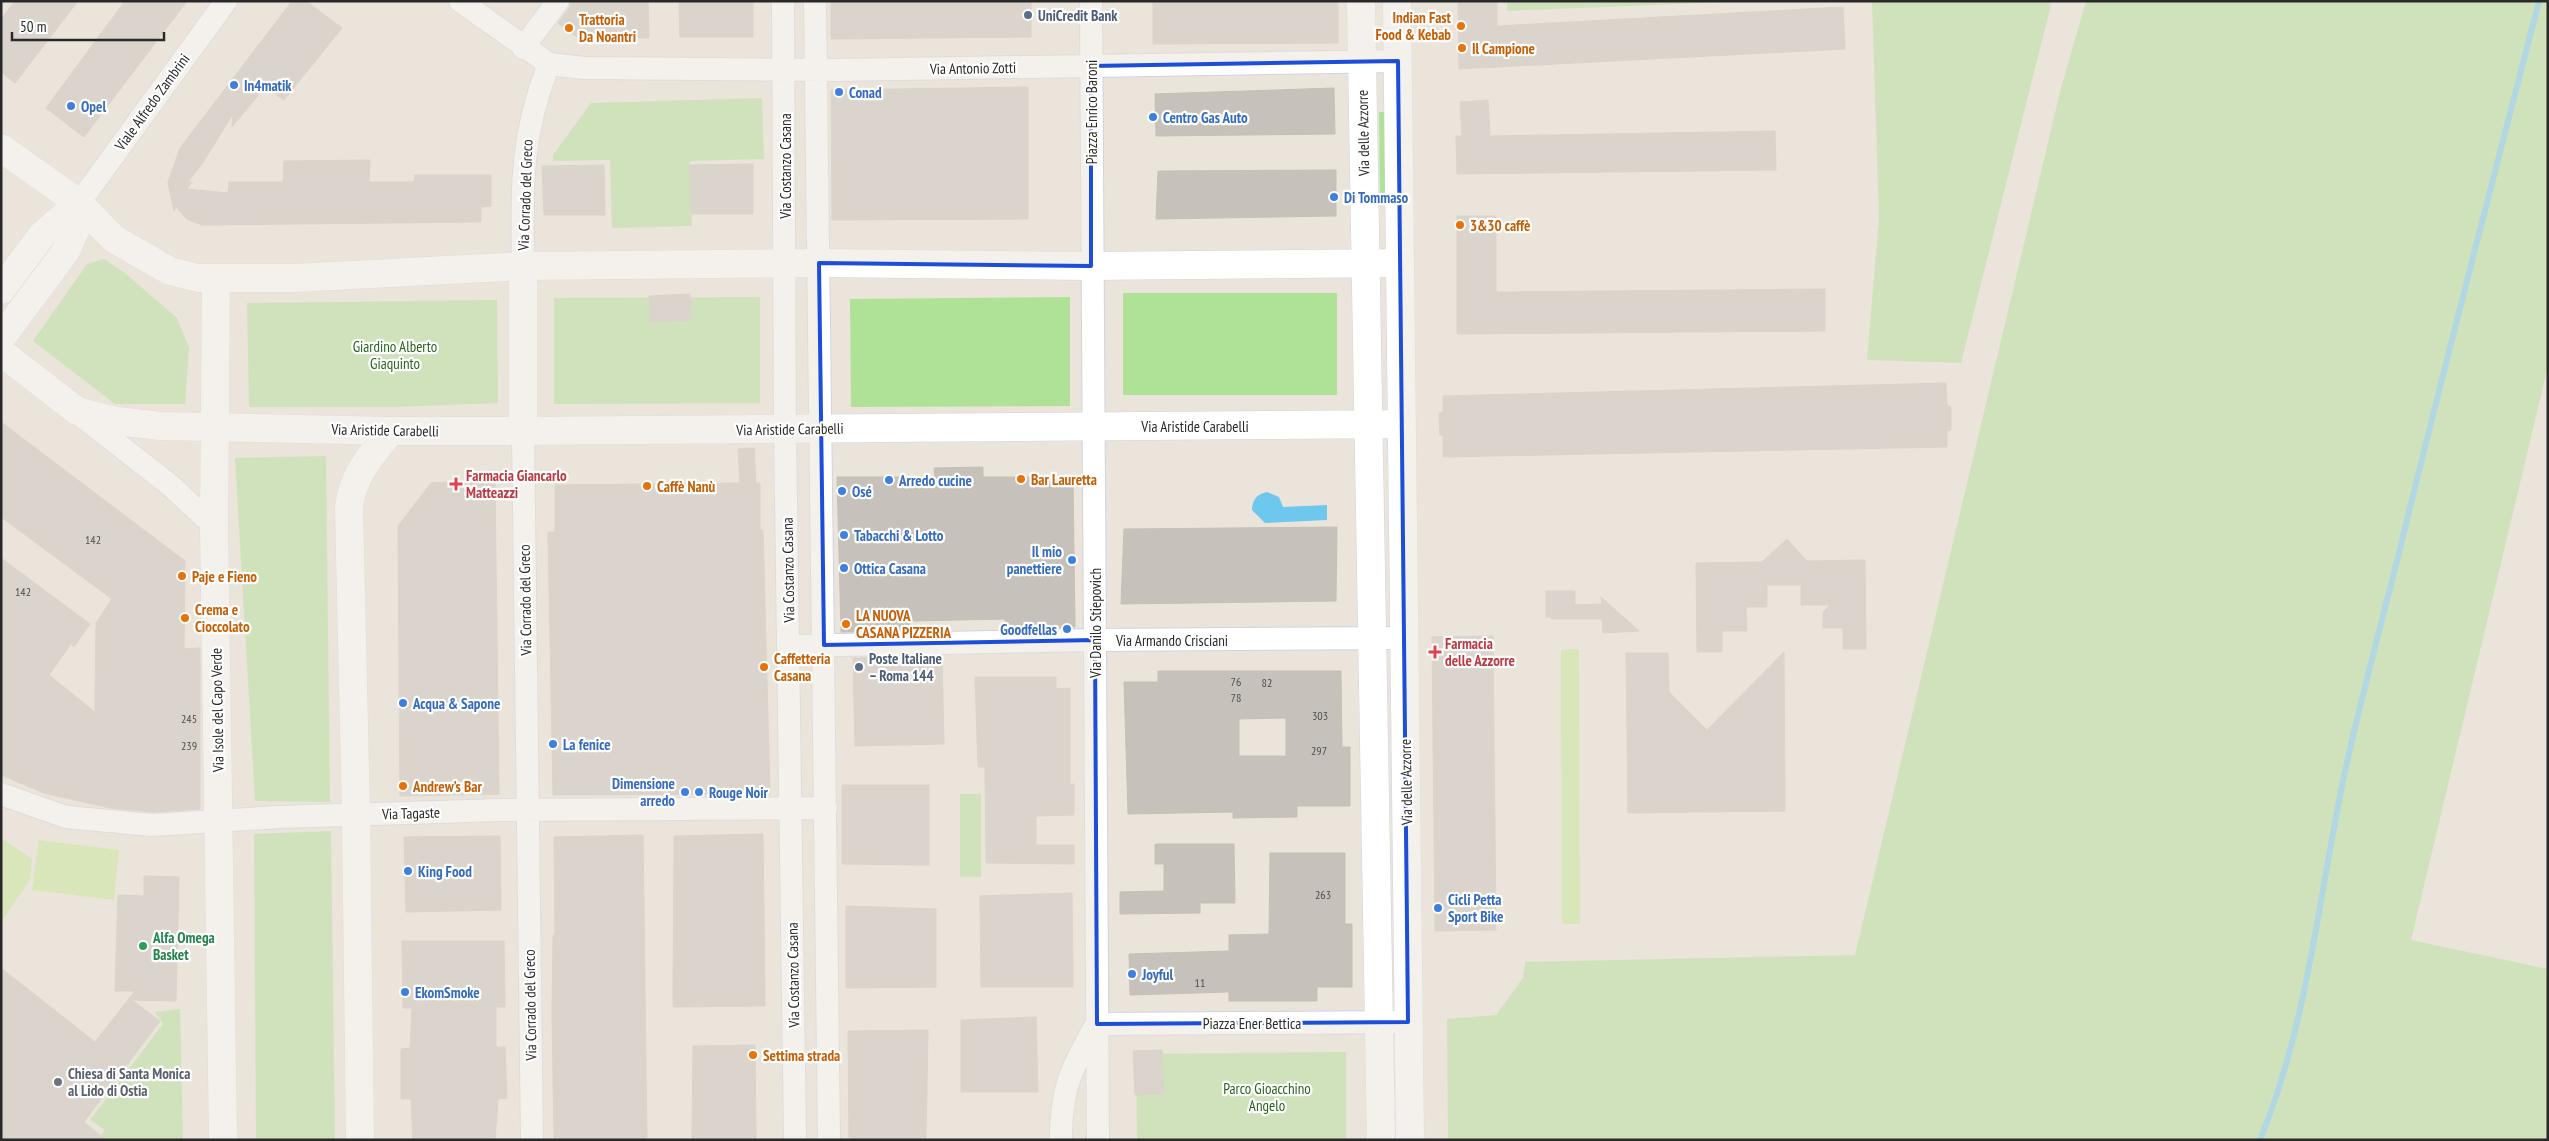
<svg xmlns="http://www.w3.org/2000/svg" width="2549" height="1141" font-family="'PT Sans Narrow',sans-serif">
<style>
.green{fill:#afe197}
.pitch{fill:#c2e893}
.water{fill:#6ec7ec}
.lines{fill:none;stroke-linecap:round;stroke-linejoin:round}
.stream{stroke:#6ec7ec;stroke-width:6}
.building{fill:#c6c1ba;stroke:#c6c0b4;fill-rule:evenodd}
.street-casing{stroke:#d0d3e2;stroke-width:24}
.secondary-casing{stroke:#d0d3e2;stroke-width:29}
.street{stroke:#fff;stroke-width:22}
.secondary{stroke:#fff;stroke-width:28}
.marked{fill:none;stroke:#1d4ed8;stroke-width:4;stroke-linejoin:round}
.service-dot{fill:#5c6f8a;stroke:#fff;stroke-width:2}
.food-dot{fill:#e8710a;stroke:#fff;stroke-width:2}
.shop-dot{fill:#3f7fe0;stroke:#fff;stroke-width:2}
.health-dot{fill:#e0444e;stroke:#fff;stroke-width:2}
.leisure-dot{fill:#2e9e5b;stroke:#fff;stroke-width:2}
.worship-dot{fill:#6b7280;stroke:#fff;stroke-width:2}
.labels{text-anchor:middle;dominant-baseline:central;stroke-width:4.5;stroke-linejoin:round;paint-order:stroke}
.number-label{font-size:12px;fill:#504f4d}
.service-label{font-size:15px;font-weight:bold;fill:#4e5e75;stroke:#fff;text-anchor:start}
.food-label{font-size:15px;font-weight:bold;fill:#c56008;stroke:#fff;text-anchor:start}
.street-label{font-size:15px;fill:#292929;stroke:#fff}
.shop-label{font-size:15px;font-weight:bold;fill:#366cbe;stroke:#fff;text-anchor:start}
.park-label{font-size:15px;fill:#28641b;stroke:#fff}
.health-label{font-size:15px;font-weight:bold;fill:#be3a42;stroke:#fff;text-anchor:start}
.leisure-label{font-size:15px;font-weight:bold;fill:#27864d;stroke:#fff;text-anchor:start}
.worship-label{font-size:15px;font-weight:bold;fill:#5b616d;stroke:#fff;text-anchor:start}
</style>
<rect width="100%" height="100%" fill="#ebe4db"/>
<path class="green" d="M1507 1H1754L1507 11Z
M1872 1H2052L1961 363 1867 360 1879 219Z
M2086 1H2548V366L2411 940 2548 969V1140H1448L1447 1019 1496 1015 1523 978 1525 962 1855 955 2061 88Z
M762 98 764 159 690 161 692 226 612 228 610 160 553 161V155L591 103Z
M1379 112H1389L1390 194H1380Z
M104 259 126 274 177 318 189 348 185 404H115L33 341 87 264Z
M1123 293H1337V395H1123Z
M760 297V403L554 404V298Z
M1070 297V406L851 407 850 299Z
M497 300 498 403 396 407H249L247 303Z
M326 456 330 802 255 801 235 458Z
M960 794H981V877H960Z
M331 831 335 1140H256L254 834Z
M180 1009 183 1140H98L105 1130 90 1120 163 1024 155 1012Z
M1346 1052V1140H1137L1136 1054Z"/>
<path class="pitch" d="M1579 649 1580 924H1562L1561 650Z
M1 838 32 859 30 880 1 922Z
M39 840 119 850 114 900 32 890Z"/>
<path class="water" d="M1267 492 1279 497 1283 507 1327 505V520L1265 523 1252 510C1252 500 1257 494 1267 492Z"/>
<g class="lines">
<path class="stream" d="M2260 1140C2310 1018 2319 889 2347 762 2362 695 2380 628 2397 561 2442 374 2491 188 2539 1"/>
</g>
<path class="building" d="M15 1H78L15 83 1 72V19Z
M125 1H187L84 137 46 108Z
M292 1H306L342 28 284 100 265 87 232 127 233 114 202 164 188 182H192L187 189 228 193 229 182H283L284 161 370 160 369 182H414L415 175H491V206L481 207V222L202 225 187 219 176 207 174 211 168 182 180 148Z
M571 1H648L649 38H578L558 23 569 9Z
M679 1H753V37H680Z
M831 1H1031V37L831 39Z
M1153 1H1338V43L1153 44Z
M1458 1H1497V26L1843 7 1845 49 1459 69Z
M1028 87V219L832 220 831 90Z
M1334 88 1335 134 1156 136 1155 94Z
M1488 100 1490 136 1775 131 1776 170 1457 174 1456 136H1462L1460 102Z
M753 164V214H691L690 165Z
M604 165 605 215H544L542 166Z
M1336 170V216L1156 219 1158 171Z
M1457 216H1496V292L1825 289V331L1457 334Z
M690 294 691 320 650 322 649 296Z
M1946 383 1947 405 1951 407V430L1947 431V447L1443 457V435H1440L1439 413 1443 412V396Z
M1 422 185 561 184 649 200 648V809L154 812 110 808 44 793 1 775V558L90 624 74 647 71 644 49 675 95 712 96 623 112 599 1 517Z
M754 448 756 483H760V530H763L770 794 553 795 548 532H555V485L740 483 738 449Z
M983 467V477H1073L1075 627 1005 629V619L910 621V631L841 632 837 477H935L934 468Z
M495 479 499 794 400 796 398 526 431 483Z
M1337 527 1336 601 1121 604 1124 529Z
M1787 539 1807 561 1865 560 1866 649H1843V628H1823V612L1830 605H1801V585H1767V607H1746L1747 631H1722V652H1697L1696 563 1762 562Z
M1546 591H1575V605L1602 604 1601 597 1639 631 1603 633 1602 619H1551V617H1546Z
M1493 636 1496 930 1435 931 1432 637Z
M1784 652 1785 811 1628 813 1626 653H1668L1669 692 1707 730Z
M910 657 942 658 944 744 855 746 853 658Z
M1158 671H1341L1342 747H1350V806H1297V817L1233 818V812L1128 814 1124 682H1158ZM1286 718V756H1239V719Z
M975 677H1056V689L1070 688V784H1074V815L1036 816V845H1074V864L986 863 985 767H978Z
M842 785H929V865L842 864Z
M763 834 765 1006 673 1007 674 836Z
M643 835 647 1140H554L552 1011 553 936 555 935 554 837Z
M500 836 501 910 406 912 404 837Z
M1155 844H1234L1235 903H1200V913L1120 914V892L1164 891V864H1155Z
M1270 853H1345V924H1352V987H1317V1001H1229V992L1130 995 1129 954 1229 951V935L1269 934Z
M144 876 179 877 176 1001 132 1000 160 1021 84 1122 106 1140H1V968L95 1042 135 991H115L118 895 144 896Z
M1072 893 1073 987H981L980 896Z
M846 906 936 909V987L846 988Z
M402 941H504L505 1007H496V1047H505L507 1098 498 1099 495 1140H413L411 1099H401V1049L410 1048 412 1008H403Z
M1036 1017 1038 1092H961V1020Z
M928 1030 926 1140H849L848 1031Z
M755 1045 756 1140H692L693 1046Z
M1162 1050 1164 1094 1135 1095 1133 1051Z"/>
<g class="lines">
<defs>
<path id="street" d="M460 1 549 64 584 68 837 70 1398 61
M783 1 785 429 795 1140
M815 1 829 1140
M1091 1 1098 1140
M523 48 558 1
M79 203 226 1
M523 266C522 190 520 136 549 64
M79 414 170 485 214 526
M523 431 532 1140
M789 646 1095 640 1404 638
M1 794 66 817 152 825 280 817 500 810 826 808
M1097 1024 1408 1022
M1061 1140C1061 1088 1071 1069 1096 1025"/>
<path id="secondary" d="M1361 1 1381 1140
M1397 1 1410 1140
M1 148 79 203 114 239 170 271 198 278H295L523 266 819 263 1091 266 1400 263
M523 266V431
M216 279 214 526 223 1140
M1 290 42 235 79 203
M1 338 66 251 75 231 79 203
M1 352 77 411 116 421 161 426 391 431H523L1402 424
M360 1140 356 814 349 508C352 476 371 455 391 431"/>
</defs>
<use href="#street" class="street-casing"/>
<use href="#secondary" class="secondary-casing"/>
<use href="#street" class="street"/>
<use href="#secondary" class="secondary"/>
</g>
<path d="M0 0H2549V1141H0ZM1398 61 1408 1022 1097 1024 1095 640 824 645 819 263 1091 266V66Z" fill="#ebe4db" fill-opacity=".55" fill-rule="evenodd"/>
<path class="marked" d="M1398 61 1408 1022 1097 1024 1095 640 824 645 819 263 1091 266V66Z"/>
<g class="service-dot">
<circle cx="1028" cy="15" r="5"/>
<circle cx="859" cy="667" r="5"/>
</g>
<g class="food-dot">
<circle cx="1461" cy="26" r="5"/>
<circle cx="569" cy="28" r="5"/>
<circle cx="1462" cy="48" r="5"/>
<circle cx="1460" cy="225" r="5"/>
<circle cx="1021" cy="479" r="5"/>
<circle cx="647" cy="486" r="5"/>
<circle cx="182" cy="576" r="5"/>
<circle cx="185" cy="618" r="5"/>
<circle cx="846" cy="624" r="5"/>
<circle cx="764" cy="667" r="5"/>
<circle cx="403" cy="786" r="5"/>
<circle cx="753" cy="1055" r="5"/>
</g>
<g class="shop-dot">
<circle cx="234" cy="85" r="5"/>
<circle cx="839" cy="92" r="5"/>
<circle cx="71" cy="106" r="5"/>
<circle cx="1153" cy="117" r="5"/>
<circle cx="1334" cy="197" r="5"/>
<circle cx="889" cy="480" r="5"/>
<circle cx="842" cy="491" r="5"/>
<circle cx="844" cy="535" r="5"/>
<circle cx="1072" cy="560" r="5"/>
<circle cx="844" cy="568" r="5"/>
<circle cx="1067" cy="629" r="5"/>
<circle cx="403" cy="703" r="5"/>
<circle cx="553" cy="744" r="5"/>
<circle cx="685" cy="792" r="5"/>
<circle cx="699" cy="792" r="5"/>
<circle cx="408" cy="871" r="5"/>
<circle cx="1438" cy="908" r="5"/>
<circle cx="1132" cy="974" r="5"/>
<circle cx="405" cy="992" r="5"/>
</g>
<g class="health-dot">
<path d="M453.5 476.5h5v5h5v5h-5v5h-5v-5h-5v-5h5z"/>
<path d="M1432.5 644.5h5v5h5v5h-5v5h-5v-5h-5v-5h5z"/>
</g>
<circle class="leisure-dot" cx="143" cy="946" r="5"/>
<circle class="worship-dot" cx="58" cy="1082" r="5"/>
<g class="labels">
<g class="number-label">
<text x="93" y="539">142</text>
<text x="23" y="591">142</text>
<text x="1236" y="681">76</text>
<text x="1267" y="682">82</text>
<text x="1236" y="697">78</text>
<text x="1320" y="715">303</text>
<text x="189" y="718">245</text>
<text x="189" y="745">239</text>
<text x="1319" y="750">297</text>
<text x="1323" y="894">263</text>
<text x="1200" y="982">11</text>
</g>
<g class="service-label">
<text x="1038" y="15">UniCredit Bank</text>
<text x="869" y="658">Poste Italiane<tspan x="869" dy="17">– Roma 144</tspan></text>
</g>
<g class="food-label">
<text x="1451" y="17" text-anchor="end">Indian Fast<tspan x="1451" dy="17">Food &amp; Kebab</tspan></text>
<text x="579" y="19">Trattoria<tspan x="579" dy="17">Da Noantri</tspan></text>
<text x="1472" y="48">Il Campione</text>
<text x="1470" y="225">3&amp;30 caffè</text>
<text x="1031" y="479">Bar Lauretta</text>
<text x="657" y="486">Caffè Nanù</text>
<text x="192" y="576">Paje e Fieno</text>
<text x="195" y="609">Crema e<tspan x="195" dy="17">Cioccolato</tspan></text>
<text x="856" y="615">LA NUOVA<tspan x="856" dy="17">CASANA PIZZERIA</tspan></text>
<text x="774" y="658">Caffetteria<tspan x="774" dy="17">Casana</tspan></text>
<text x="413" y="786">Andrew’s Bar</text>
<text x="763" y="1055">Settima strada</text>
</g>
<g class="street-label">
<text transform="translate(973 68) rotate(-1)">Via Antonio Zotti</text>
<text transform="translate(152 102) rotate(-54)">Viale Alfredo Zambrini</text>
<text transform="translate(1091 112) rotate(-90)">Piazza Enrico Baroni</text>
<text transform="translate(1363 133) rotate(-91)">Via delle Azzorre</text>
<text transform="translate(785 166) rotate(-90)">Via Costanzo Casana</text>
<text transform="translate(525 195) rotate(-88)">Via Corrado del Greco</text>
<text x="1195" y="426">Via Aristide Carabelli</text>
<text transform="translate(790 429) rotate(-1)">Via Aristide Carabelli</text>
<text transform="translate(385 430) rotate(1)">Via Aristide Carabelli</text>
<text transform="translate(788 570) rotate(-91)">Via Costanzo Casana</text>
<text transform="translate(525 600) rotate(-91)">Via Corrado del Greco</text>
<text transform="translate(1095 623) rotate(-90)">Via Danilo Stiepovich</text>
<text x="1172" y="640">Via Armando Crisciani</text>
<text transform="translate(217 710) rotate(-91)">Via Isole del Capo Verde</text>
<text transform="translate(1406 782) rotate(-91)">Via delle Azzorre</text>
<text transform="translate(411 813) rotate(-2)">Via Tagaste</text>
<text transform="translate(793 975) rotate(-91)">Via Costanzo Casana</text>
<text transform="translate(530 1005) rotate(-91)">Via Corrado del Greco</text>
<text x="1252" y="1023">Piazza Ener Bettica</text>
</g>
<g class="shop-label">
<text x="244" y="85">In4matik</text>
<text x="849" y="92">Conad</text>
<text x="81" y="106">Opel</text>
<text x="1163" y="117">Centro Gas Auto</text>
<text x="1344" y="197">Di Tommaso</text>
<text x="899" y="480">Arredo cucine</text>
<text x="852" y="491">Osé</text>
<text x="854" y="535">Tabacchi &amp; Lotto</text>
<text x="1062" y="551" text-anchor="end">Il mio<tspan x="1062" dy="17">panettiere</tspan></text>
<text x="854" y="568">Ottica Casana</text>
<text x="1057" y="629" text-anchor="end">Goodfellas</text>
<text x="413" y="703">Acqua &amp; Sapone</text>
<text x="563" y="744">La fenice</text>
<text x="675" y="783" text-anchor="end">Dimensione<tspan x="675" dy="17">arredo</tspan></text>
<text x="709" y="792">Rouge Noir</text>
<text x="418" y="871">King Food</text>
<text x="1448" y="899">Cicli Petta<tspan x="1448" dy="17">Sport Bike</tspan></text>
<text x="1142" y="974">Joyful</text>
<text x="415" y="992">EkomSmoke</text>
</g>
<g class="park-label">
<text x="395" y="346">Giardino Alberto<tspan x="395" dy="17">Giaquinto</tspan></text>
<text x="1267" y="1088">Parco Gioacchino<tspan x="1267" dy="17">Angelo</tspan></text>
</g>
<g class="health-label">
<text x="466" y="475">Farmacia Giancarlo<tspan x="466" dy="17">Matteazzi</tspan></text>
<text x="1445" y="643">Farmacia<tspan x="1445" dy="17">delle Azzorre</tspan></text>
</g>
<g class="leisure-label">
<text x="153" y="937">Alfa Omega<tspan x="153" dy="17">Basket</tspan></text>
</g>
<g class="worship-label">
<text x="68" y="1073">Chiesa di Santa Monica<tspan x="68" dy="17">al Lido di Ostia</tspan></text>
</g>
</g>
<rect width="2549" height="1141" fill="none" stroke="#292929" stroke-width="5"/>
<path d="M12 32v8h152v-8" fill="none" stroke="#292929" stroke-width="2.5"/>
<text x="20" y="32" font-size="15" fill="#292929" stroke="#ffffff" stroke-width="4" paint-order="stroke">50 m</text>
</svg>
